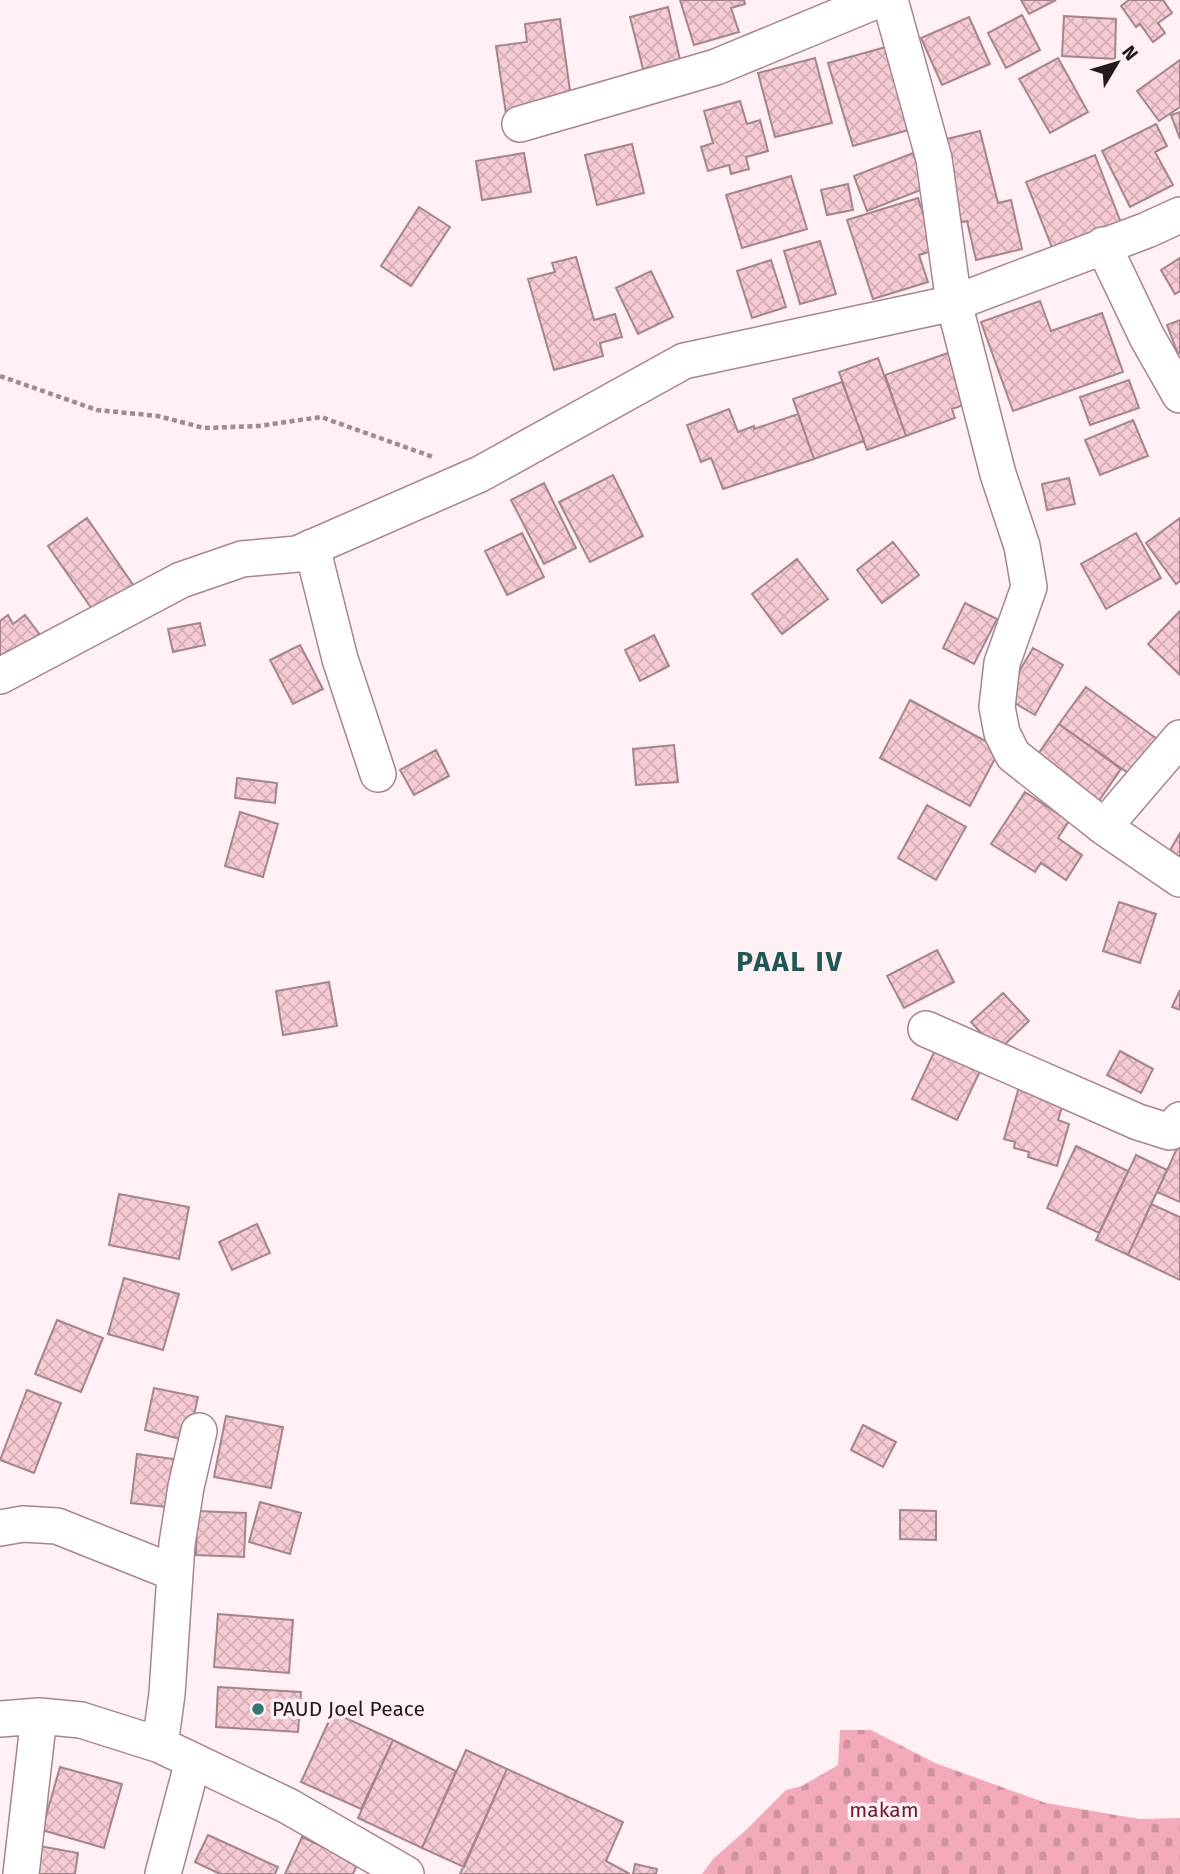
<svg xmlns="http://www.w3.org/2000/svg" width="1180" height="1874" font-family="'Fira Sans',sans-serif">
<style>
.cemetery{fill:url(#cemetery-stones)}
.building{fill:url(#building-cross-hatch);stroke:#a4858b;stroke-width:2}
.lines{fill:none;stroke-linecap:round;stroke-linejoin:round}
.minor-casing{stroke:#a5868c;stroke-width:38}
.path{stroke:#9a8c8f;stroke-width:4.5;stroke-dasharray:5 3.5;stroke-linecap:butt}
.minor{stroke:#fff;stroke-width:35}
.poi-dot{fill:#327971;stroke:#fef0f3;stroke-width:2.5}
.labels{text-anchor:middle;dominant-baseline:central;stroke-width:7;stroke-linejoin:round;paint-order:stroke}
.poi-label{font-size:21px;fill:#25191c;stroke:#fef0f3;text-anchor:start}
.park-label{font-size:21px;fill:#6e1736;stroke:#fef0f3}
.district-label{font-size:28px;font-weight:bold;letter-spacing:2px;fill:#1f5852;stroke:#fef0f3}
</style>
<defs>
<pattern id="cemetery-stones" width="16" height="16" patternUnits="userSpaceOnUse" patternTransform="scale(1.75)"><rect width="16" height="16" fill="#f3aaba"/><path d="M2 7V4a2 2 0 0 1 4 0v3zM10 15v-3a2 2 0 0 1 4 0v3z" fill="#d0929f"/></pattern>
<pattern id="building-cross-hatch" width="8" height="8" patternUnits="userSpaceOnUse" patternTransform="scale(1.75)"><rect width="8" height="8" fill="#f6cbd4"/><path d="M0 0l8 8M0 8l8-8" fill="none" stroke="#d3aeb5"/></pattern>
</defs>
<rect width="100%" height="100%" fill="#fef0f3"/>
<path class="cemetery" d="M840 1730H871L935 1763 1046 1803 1139 1819 1180 1818V1874H702L713 1859 746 1830 786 1790 802 1786 838 1765Z"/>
<path class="building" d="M680 0H744L745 4 731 8 739 32 694 45Z
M1021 0H1056L1029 14Z
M1129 0H1163L1172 13 1158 23 1165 33 1153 42 1140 24 1136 27 1121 6Z
M668 7 680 60 643 69 630 17Z
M1022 15 1040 50 1006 68 988 33Z
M1064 16 1116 19 1115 59 1062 56Z
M969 17 990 64 942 85 921 38Z
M560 19 572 105 506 114 496 46 527 42 525 24Z
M886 47 922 126 853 146 828 63Z
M815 58 832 123 775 137 758 73Z
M1058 58 1088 112 1050 133 1019 79Z
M1180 60V107L1159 121 1137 91Z
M740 101 747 124 760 120 768 151 746 157 749 169 731 174 729 165 708 171 701 147 713 143 704 111Z
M1180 112V139L1171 115Z
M1156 124 1167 146 1155 152 1173 185 1130 207 1102 151Z
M980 131 998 203 1011 200 1022 249 976 260 967 221 958 223 938 141Z
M632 144 644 193 597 205 585 155Z
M524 153 531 192 482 200 476 161Z
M913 153 926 188 867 211 854 176Z
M1095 155 1121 223 1053 250 1026 182Z
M791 176 807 229 742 248 726 195Z
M848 184 853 210 827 215 821 190Z
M918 198 935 250 919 255 928 282 873 299 847 220Z
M419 207 450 227 411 286 381 266Z
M820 241 836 294 800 304 784 251Z
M576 257 594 320 615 314 622 337 600 343 603 356 554 370 528 279 555 272 552 263Z
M1180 258V291L1175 294 1161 270Z
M771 260 786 307 752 318 737 271Z
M651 271 673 317 638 334 616 288Z
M1040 301 1051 331 1102 313 1123 372 1013 411 981 322Z
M1180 320V353L1178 354 1167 325Z
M959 349 977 400 952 409 955 418 906 436 885 375Z
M878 358 906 436 867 450 839 372Z
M1129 380 1139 408 1090 425 1080 397Z
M842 382 864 441 814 459 793 399Z
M729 409 738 432 754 426V429L798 414 814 459 723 489 711 458 701 462 687 425Z
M1133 420 1148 456 1100 475 1085 440Z
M613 475 643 536 590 562 559 502Z
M1069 478 1075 504 1047 510 1042 484Z
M544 483 576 548 544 564 511 500Z
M87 518 136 589 97 616 48 546Z
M1180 518V581L1176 584 1146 543Z
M522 533 544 577 507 595 485 551Z
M1136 533 1161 578 1106 609 1081 564Z
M893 542 919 575 882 603 857 570Z
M797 559 828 599 782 634 752 594Z
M965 603 997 619 974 664 943 648Z
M1180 611V675L1148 644Z
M8 615 13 624 25 615 46 643 0 669V621Z
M200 623 205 645 173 652 168 629Z
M654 635 669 666 640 681 625 650Z
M300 645 323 689 293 704 270 660Z
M1033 648 1063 665 1035 715 1004 697Z
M1086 687 1161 742 1135 778 1059 724Z
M910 700 1000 749 970 806 880 758Z
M1059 724 1121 769 1098 802 1036 757Z
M674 745 678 782 636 785 633 749Z
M436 750 449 776 414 795 400 770Z
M237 778 277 783 275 803 235 798Z
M1025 792 1069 821 1058 838 1082 855 1066 880 1041 863 1035 872 991 844Z
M927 805 966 827 936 880 898 858Z
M240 812 278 824 263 877 225 866Z
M1180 833V861L1168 854Z
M1119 902 1156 914 1140 963 1103 951Z
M937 950 954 982 904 1008 887 976Z
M329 982 337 1026 283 1035 276 991Z
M1180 990V1010L1172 1007Z
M1003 993 1029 1021 998 1051 971 1022Z
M937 1046 982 1067 957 1120 912 1099Z
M1120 1051 1153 1069 1141 1093 1107 1075Z
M1019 1087 1064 1101 1058 1120 1069 1124 1057 1166 1028 1157 1029 1152 1014 1148 1015 1142 1004 1139Z
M1180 1142V1202L1157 1192Z
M1076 1146 1128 1171 1099 1233 1047 1208Z
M1136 1155 1167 1170 1128 1255 1096 1240Z
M119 1194 189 1207 179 1259 109 1245Z
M1151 1204 1180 1217V1280L1128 1255Z
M257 1224 270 1253 232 1270 219 1242Z
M124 1278 179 1294 163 1350 108 1334Z
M57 1320 103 1338 81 1392 35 1374Z
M154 1388 198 1397 188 1441 145 1430Z
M27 1390 61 1403 34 1473 0 1460Z
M226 1416 283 1427 271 1488 214 1477Z
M863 1425 896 1442 883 1467 851 1450Z
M137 1454 181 1460 175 1508 131 1503Z
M260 1502 301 1513 290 1554 249 1542Z
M900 1510 936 1511V1540L900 1539Z
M197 1511 246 1513 244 1557 196 1555Z
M218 1614 293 1620 289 1673 214 1667Z
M218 1687 301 1692 298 1732 216 1727Z
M333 1712 393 1740 361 1809 301 1782Z
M393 1740 456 1771 422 1848 358 1818Z
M466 1750 507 1769 464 1867 422 1848Z
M60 1767 122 1784 104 1848 42 1830Z
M507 1769 623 1822 606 1861 630 1874H460Z
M208 1835 278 1867 275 1874H220L195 1862Z
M302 1837 358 1863 353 1874H285Z
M34 1845 78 1853 75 1874H29Z
M635 1864 657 1869 656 1874H633Z"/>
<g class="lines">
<defs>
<path id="minor" d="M890 0 934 159 954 303 998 474 1022 546 1029 587 1002 663 997 707 1002 733 1013 755 1104 827 1180 879
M520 124 716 67 878 0
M1103 245 1147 337 1180 395
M312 547 340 659 378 774
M0 676 181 580 242 559 297 554 480 474 684 361 954 303 1147 230 1180 215
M1104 827 1180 738
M926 1029 1138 1122 1170 1132 1180 1120
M0 1528 23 1524 57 1526 175 1573
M0 1719 39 1716 81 1720 160 1745 288 1806 406 1874
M160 1745 167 1694 177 1544 186 1487 199 1431
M21 1874 39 1716
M163 1874 193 1761"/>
</defs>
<use href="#minor" class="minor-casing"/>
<path class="path" d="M0 376 97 410 158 416 204 428 259 426 321 417 433 457"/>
<use href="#minor" class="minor"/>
</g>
<circle class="poi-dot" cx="258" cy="1709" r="7"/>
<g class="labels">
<g class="poi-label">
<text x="272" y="1709">PAUD Joel Peace</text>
</g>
<g class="park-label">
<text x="884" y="1810">makam</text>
</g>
<g class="district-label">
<text x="790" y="961">PAAL IV</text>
</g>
</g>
<g transform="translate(1117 63) rotate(52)" stroke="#fef0f3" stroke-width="5" paint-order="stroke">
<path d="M0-5L12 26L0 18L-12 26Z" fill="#25191c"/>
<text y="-10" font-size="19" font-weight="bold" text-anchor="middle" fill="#25191c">N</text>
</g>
</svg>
